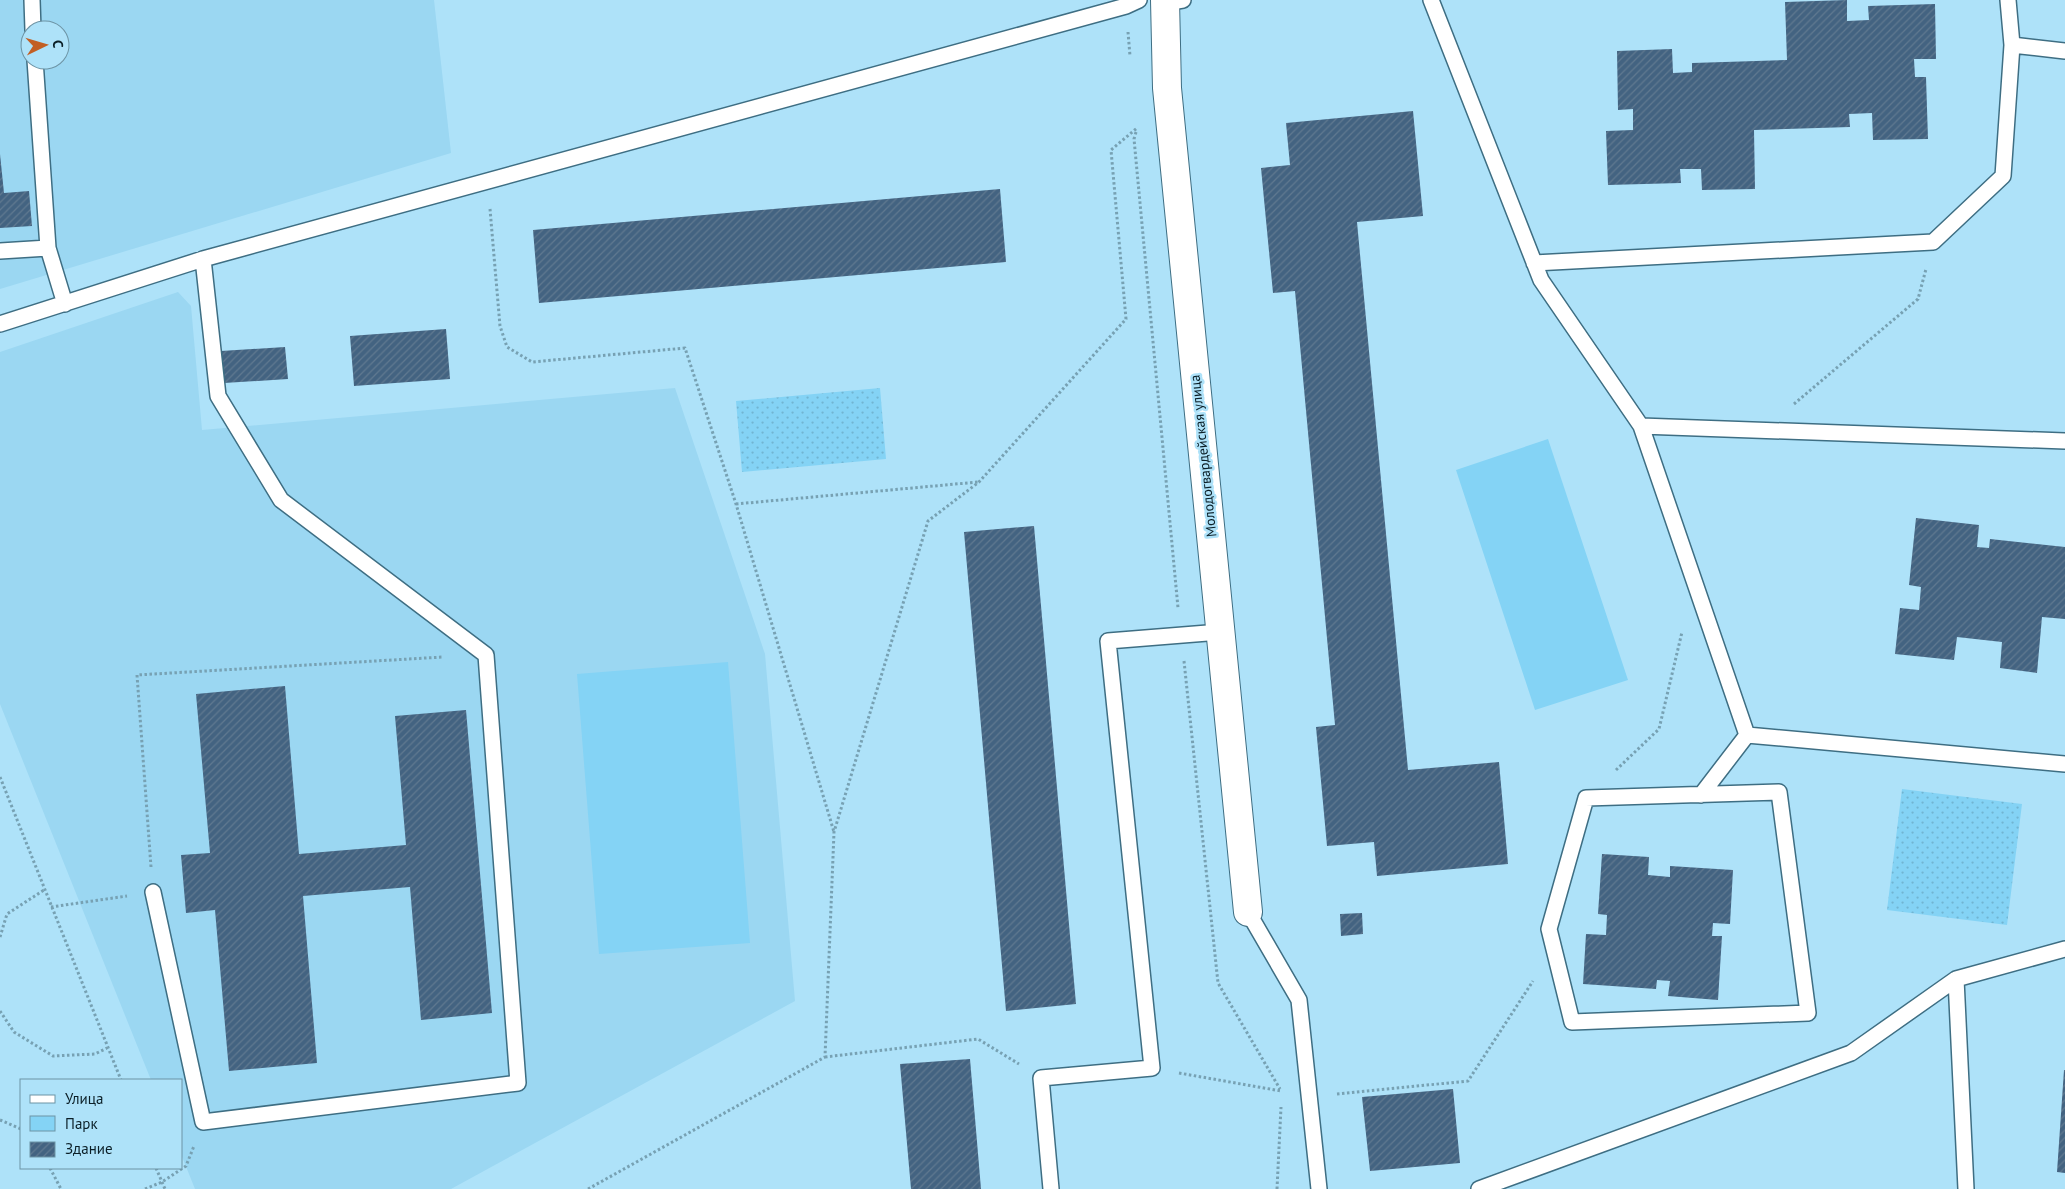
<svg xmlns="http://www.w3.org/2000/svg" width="2065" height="1189" font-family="'PT Sans',sans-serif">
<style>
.built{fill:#9bd7f2;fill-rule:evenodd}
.green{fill:url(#green-dots)}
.pitch{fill:#84d3f5}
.building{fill:url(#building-hatch)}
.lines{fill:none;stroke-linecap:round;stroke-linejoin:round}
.lane-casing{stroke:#3e6e83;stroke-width:18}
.street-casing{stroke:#3e6e83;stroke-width:30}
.path{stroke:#77a1b3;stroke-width:3;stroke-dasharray:2.5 2.5;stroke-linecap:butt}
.lane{stroke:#fff;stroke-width:15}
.street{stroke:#fff;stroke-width:28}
.labels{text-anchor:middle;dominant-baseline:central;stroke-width:5;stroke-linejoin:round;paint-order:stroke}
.street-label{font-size:14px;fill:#0b1f27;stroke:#aee2f9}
</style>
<defs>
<pattern id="green-dots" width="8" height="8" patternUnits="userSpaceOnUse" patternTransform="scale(1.25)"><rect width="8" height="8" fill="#84d3f5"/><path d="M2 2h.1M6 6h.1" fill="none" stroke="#71b5d2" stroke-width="1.8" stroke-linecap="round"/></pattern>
<pattern id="building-hatch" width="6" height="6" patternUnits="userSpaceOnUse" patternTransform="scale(1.25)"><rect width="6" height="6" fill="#436381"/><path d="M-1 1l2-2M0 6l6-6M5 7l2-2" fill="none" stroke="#607990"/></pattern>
</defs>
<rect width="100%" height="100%" fill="#aee2f9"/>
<path class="built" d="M0 0H434L451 153 0 289ZM30 30H60V60H30Z
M178 292 191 306 202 430 675 388 765 654 795 1001 451 1189H195L181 1154V1080H151L0 704V352Z"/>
<path class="green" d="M880 388 886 459 742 472 736 401Z
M1902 789 2022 804 2007 925 1887 910Z"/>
<path class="pitch" d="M1548 439 1628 680 1535 710 1456 470Z
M728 662 750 943 599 954 577 674Z"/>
<path class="building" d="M1847 0V21L1869 20 1868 6 1935 4 1936 59H1914L1915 77H1926L1928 139 1873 140 1872 113 1849 114 1850 127 1754 130 1755 189 1702 190 1701 169H1680L1681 183 1608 185 1606 131 1633 130V109L1618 110 1617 51 1672 49 1673 73 1692 72V63L1787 60 1785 2Z
M1413 111 1423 216 1357 222 1408 770 1499 762 1508 864 1377 876 1374 842 1327 846 1316 727 1335 725 1295 291 1273 293 1261 168 1290 165 1286 123Z
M0 154 4 193 29 191 32 226 0 228Z
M1000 189 1006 262 539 303 533 230Z
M446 329 450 379 354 386 350 336Z
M285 347 288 379 224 383 221 351Z
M1916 518 1979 525 1977 547 1989 548 1990 539 2065 547V619L2042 617 2037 673 2000 668 2002 642 1957 637 1954 660 1895 654 1900 608 1919 610 1921 587 1909 585Z
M1034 526 1076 1004 1006 1011 964 532Z
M285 686 299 854 406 845 395 716 466 710 492 1013 421 1020 410 887 303 896 317 1063 229 1071 215 910 186 913 181 855 210 853 196 694Z
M1602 854 1649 857 1648 875 1670 877V866L1733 870 1730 924 1713 923 1712 936H1722L1718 1000 1668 996 1670 981 1657 980 1656 989 1583 984 1586 934 1606 935 1607 915 1598 914Z
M1362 913 1363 934 1341 936 1340 914Z
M970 1059 981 1189H911L900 1064Z
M2064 1070H2065V1173L2057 1172Z
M1453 1089 1460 1163 1370 1171 1362 1097Z"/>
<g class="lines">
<defs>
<path id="lane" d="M32 0 33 30
M1431 0 1541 280 1641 426 1747 735 1701 795
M1165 3 1183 0
M2012 45 2065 51
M35 60 48 248 65 304
M0 251 48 248
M1534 263 1933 242 2003 176 2012 45 2008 0
M0 324 203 259 1126 6 1139 0
M1641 426 2065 441
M1747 735 2065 764
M1779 792 1808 1013 1572 1022 1549 929 1586 798Z
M153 892 203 1122 518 1083 486 655 281 500 218 396 203 259
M1248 912 1299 1000 1319 1189
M1956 979 1966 1189
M1051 1189 1041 1078 1152 1068 1108 641 1220 632
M1479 1189 1851 1053 1956 979 2065 949"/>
<path id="street" d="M1165 0 1167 88 1248 912"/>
</defs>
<use href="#lane" class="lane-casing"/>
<use href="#street" class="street-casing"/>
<path class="path" d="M1128 32 1130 56
M1136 132 1134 139 1178 608
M490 209 500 326 507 347 532 362 685 348 736 504 834 832
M1794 404 1918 299 1926 269
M736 504 978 482
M1184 661 1218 983 1280 1089
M1616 770 1659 729 1682 632
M0 777 121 1080
M151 867 137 675 443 657
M51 907 127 896
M0 937 7 914 44 890
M0 1011 14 1032 53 1056 95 1054 107 1048
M825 1057 978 1039 1019 1064
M1179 1073 1281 1091
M1337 1094 1468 1081 1533 981
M0 1120 21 1129
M50 1168 61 1189
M156 1168 165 1189
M145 1189 162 1182 186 1166 194 1146
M588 1189 825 1057 834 832 928 521 979 482 1126 319 1111 150 1137 128
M1277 1189 1281 1107"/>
<use href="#lane" class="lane"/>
<use href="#street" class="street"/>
</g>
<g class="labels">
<g class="street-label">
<text transform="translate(1203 456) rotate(-96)">Молодогвардейская улица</text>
</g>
</g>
<rect x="20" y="1079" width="162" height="90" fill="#aee2f9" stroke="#6d94a5"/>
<rect x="30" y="1095" width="25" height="8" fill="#ffffff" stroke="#6d94a5"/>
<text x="65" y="1104" font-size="15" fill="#0b1f27">Улица</text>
<rect x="30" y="1116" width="25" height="15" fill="#84d3f5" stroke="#6d94a5"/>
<text x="65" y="1129" font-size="15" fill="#0b1f27">Парк</text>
<rect x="30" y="1142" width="25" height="15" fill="url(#building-hatch)" stroke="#6d94a5"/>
<text x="65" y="1154" font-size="15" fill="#0b1f27">Здание</text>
<g transform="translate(45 45) rotate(85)"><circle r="24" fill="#aee2f9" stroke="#6d94a5"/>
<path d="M0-4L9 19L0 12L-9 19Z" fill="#c25f24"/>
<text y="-8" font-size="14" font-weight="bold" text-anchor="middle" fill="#0b1f27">С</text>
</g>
</svg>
